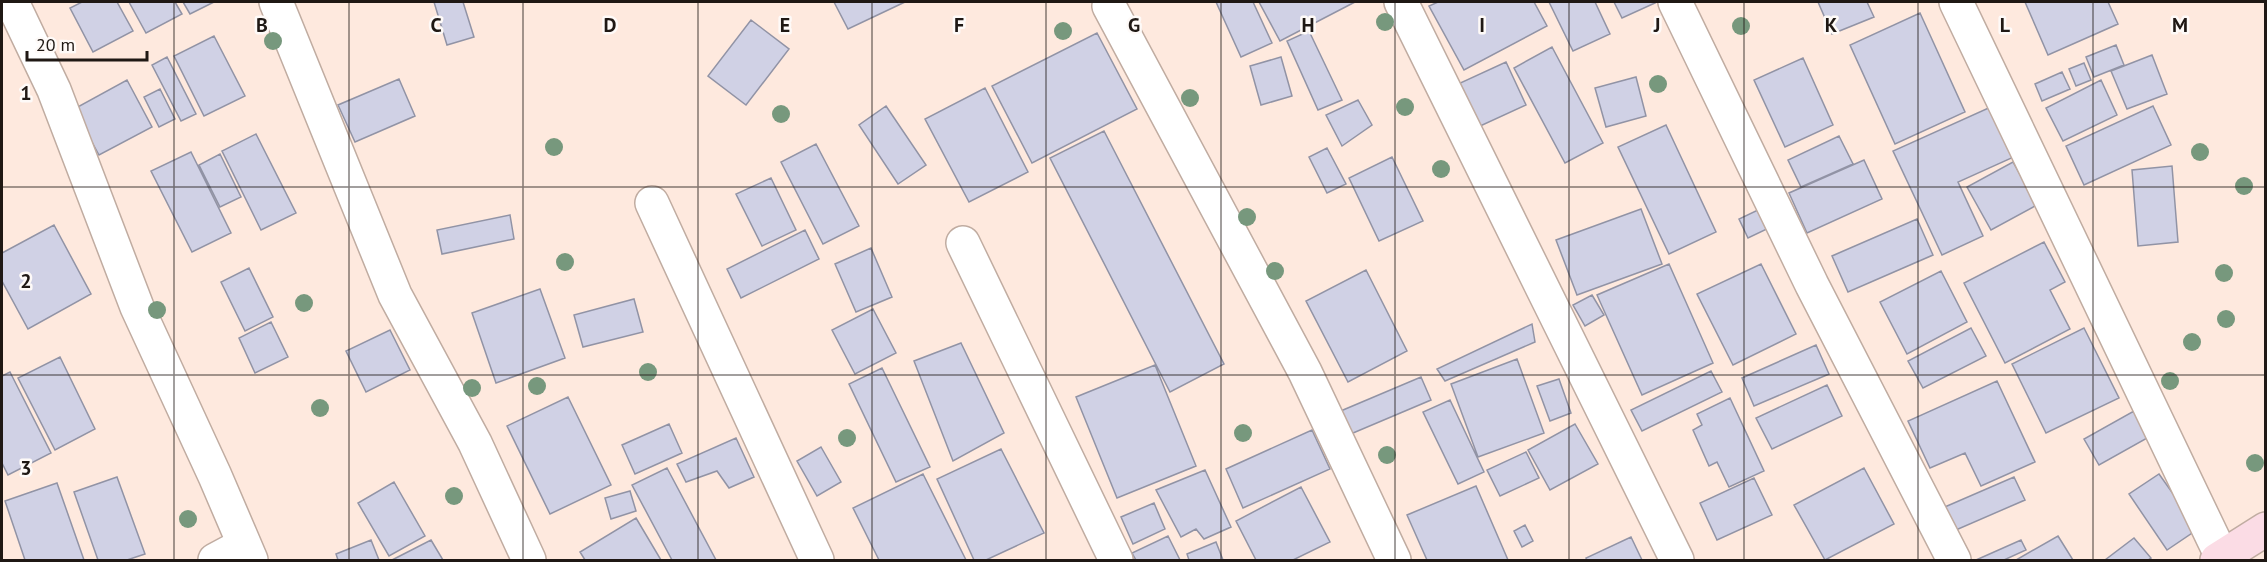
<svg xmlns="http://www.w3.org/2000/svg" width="2267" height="562" font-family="'PT Sans',sans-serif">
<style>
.building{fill:#d0d1e5;stroke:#9193a5;stroke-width:1.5}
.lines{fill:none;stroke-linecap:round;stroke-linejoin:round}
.street-casing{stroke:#c0aca1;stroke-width:36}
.secondary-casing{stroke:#c0aca1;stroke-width:36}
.street{stroke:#fff;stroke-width:33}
.secondary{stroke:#fbdce5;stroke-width:33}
.tree{fill:#77987d}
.grid{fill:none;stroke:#1f1814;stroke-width:1.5;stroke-opacity:0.55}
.grid-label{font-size:20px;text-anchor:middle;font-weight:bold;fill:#1f1814;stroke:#fefaf8;stroke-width:5;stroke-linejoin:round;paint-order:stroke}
</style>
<rect width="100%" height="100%" fill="#fee9de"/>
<path class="building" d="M82 2H117L133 31 93 52 70 8Z
M129 2H175L182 14 146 33Z
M183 2H214L190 14Z
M434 2H463L474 37 447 45Z
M834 2H905L848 29Z
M1216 2H1253L1272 43 1241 57Z
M1259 2H1355L1280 41Z
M1438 2H1534L1547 26 1464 70 1429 6Z
M1549 2H1595L1610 34 1573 51Z
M1614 2H1654L1655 3 1622 18Z
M1818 2H1867L1874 17 1832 34Z
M2025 2H2108L2118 24 2048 55Z
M1920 13 1965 112 1895 144 1850 45Z
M751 20 789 49 746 105 708 76Z
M1309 31 1342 100 1318 110 1287 41Z
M1097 33 1137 109 1032 163 992 86Z
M214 36 245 96 204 116 174 56Z
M2116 45 2124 65 2094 77 2086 57Z
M1552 47 1603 143 1565 163 1514 68Z
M2152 55 2167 94 2127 109 2111 71Z
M167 57 196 114 181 121 152 65Z
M1281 57 1292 96 1261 105 1250 66Z
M1803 58 1833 125 1785 147 1754 80Z
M1506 62 1526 105 1478 127 1458 84Z
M2084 63 2091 80 2076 86 2069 69Z
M2062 72 2070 89 2042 101 2035 84Z
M1636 77 1646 116 1606 127 1595 88Z
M399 79 415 116 355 142 338 105Z
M127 80 152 127 99 155 74 109Z
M2101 80 2117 115 2063 141 2046 108Z
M985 88 1028 172 969 202 925 119Z
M160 89 175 119 159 127 144 97Z
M1358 100 1372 125 1342 146 1326 115Z
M886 106 926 165 898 184 859 125Z
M1993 106 2016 156 1958 182 1983 236 1942 255 1893 151Z
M2153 106 2171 145 2084 185 2066 146Z
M1666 125 1716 232 1669 254 1618 147Z
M1104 131 1224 364 1170 392 1050 158Z
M256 134 296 213 261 230 222 151Z
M1839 136 1853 164 1801 187 1788 160Z
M816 144 859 226 823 244 781 162Z
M1327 148 1346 184 1327 193 1309 157Z
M191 152 231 233 192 252 151 171Z
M220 154 241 197 220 207 199 165Z
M1392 157 1423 221 1379 241 1349 178Z
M1864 160 1882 199 1807 233 1789 193Z
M2013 162 2037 205 1991 230 1967 187Z
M2172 166 2178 242 2138 246 2132 170Z
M771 178 796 230 762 246 736 194Z
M1641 209 1662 264 1577 295 1556 240Z
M1760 209 1769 228 1748 238 1739 219Z
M510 215 514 239 442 254 437 230Z
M1917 219 1933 255 1848 292 1832 256Z
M54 225 91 294 28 329 2 281V253Z
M805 230 819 259 741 298 727 269Z
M2044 242 2065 282 2050 290 2070 329 2005 363 1964 283Z
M871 248 892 297 856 312 835 264Z
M1669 264 1713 363 1642 395 1597 295Z
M1761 264 1796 334 1733 365 1697 294Z
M249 268 273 317 245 331 221 282Z
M1366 270 1407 351 1348 382 1306 301Z
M1941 271 1967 322 1907 354 1880 302Z
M540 289 565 358 496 383 472 313Z
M1592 295 1604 315 1585 326 1573 305Z
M634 299 643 332 583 347 574 315Z
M873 309 896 353 855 374 832 330Z
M271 322 288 357 255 373 239 338Z
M1532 324 1535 342 1445 381 1437 369Z
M1971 328 1986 356 1923 388 1908 361Z
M2084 328 2119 398 2046 433 2012 364Z
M390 330 410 370 366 392 346 351Z
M961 343 1004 433 953 461 914 361Z
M1816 345 1829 374 1754 406 1742 378Z
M60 357 95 429 55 450 18 378Z
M1517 359 1544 433 1478 457 1451 384Z
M1155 365 1196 466 1117 498 1076 397Z
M882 368 930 467 896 482 849 384Z
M1711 371 1722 392 1642 431 1631 410Z
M10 372 51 453 8 475 2 463V376Z
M1421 377 1431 400 1346 436 1336 413Z
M1559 379 1571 413 1550 421 1537 386Z
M1997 381 2035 462 1981 486 1965 453 1930 468 1908 421Z
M1827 385 1842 416 1772 449 1756 418Z
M568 397 611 485 550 514 507 426Z
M1730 398 1764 471 1729 487 1717 462 1709 466 1693 430 1702 425 1697 414Z
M1450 400 1484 472 1458 484 1423 412Z
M2134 411 2149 437 2099 465 2084 439Z
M669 424 682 453 635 474 622 445Z
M1575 424 1598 464 1550 490 1528 450Z
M1312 430 1330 469 1243 508 1226 469Z
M736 438 754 477 729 488 717 471 686 482 677 464Z
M821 447 841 482 817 496 797 461Z
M1001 449 1044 533 986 560H974L937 479Z
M1526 452 1539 478 1500 496 1487 470Z
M667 468 716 560H672L632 485Z
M1864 468 1894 524 1825 560 1794 505Z
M1205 470 1231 527 1204 539 1196 529 1181 537 1156 490Z
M923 474 966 560H879L853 508Z
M2159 474 2198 529 2167 550 2129 494Z
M117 477 145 554 127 560H98L74 492Z
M2014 477 2025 500 1949 533 1938 510Z
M1754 478 1772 515 1717 540 1700 503Z
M394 482 425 536 389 556 358 503Z
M57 483 84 560H25L5 501Z
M1476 486 1508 560H1427L1407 515Z
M1301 487 1330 542 1293 560H1256L1236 521Z
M630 491 636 511 611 519 605 498Z
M1154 503 1165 529 1133 544 1121 517Z
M636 518 661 560H585L580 552Z
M1525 525 1533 541 1522 547 1514 531Z
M1168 536 1180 560H1136L1132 553Z
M2058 536 2073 560H2016Z
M1631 537 1642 560H1587L1586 558Z
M2134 538 2151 558 2148 560H2105Z
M371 540 379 560H338L336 554Z
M431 540 443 560H392Z
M2021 540 2026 550 2004 560H1976Z
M1216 542 1223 560H1189L1187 554Z"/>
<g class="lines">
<defs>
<path id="street" d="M12 2 54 90 137 307 215 476 251 560
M276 2 395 295 475 443 529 560
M1401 2 1677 560
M1675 2 1812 285 1954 560
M1956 2 2222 557
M1109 6 1305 372 1394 560
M652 203 817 560
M963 243 1116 560
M215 560 243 545"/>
<path id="secondary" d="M2217 560 2266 529"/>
</defs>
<use href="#street" class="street-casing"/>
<use href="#secondary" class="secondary-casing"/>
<use href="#street" class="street"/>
<use href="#secondary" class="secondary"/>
</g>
<g class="tree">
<circle cx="1385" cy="22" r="9"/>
<circle cx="1741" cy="26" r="9"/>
<circle cx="1063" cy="31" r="9"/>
<circle cx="273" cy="41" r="9"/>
<circle cx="1658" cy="84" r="9"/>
<circle cx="1190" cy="98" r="9"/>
<circle cx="1405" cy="107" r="9"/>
<circle cx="781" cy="114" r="9"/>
<circle cx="554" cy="147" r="9"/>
<circle cx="2200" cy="152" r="9"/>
<circle cx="1441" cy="169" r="9"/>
<circle cx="2244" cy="186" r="9"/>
<circle cx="1247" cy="217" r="9"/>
<circle cx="565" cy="262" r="9"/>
<circle cx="1275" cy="271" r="9"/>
<circle cx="2224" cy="273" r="9"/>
<circle cx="304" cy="303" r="9"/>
<circle cx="157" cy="310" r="9"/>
<circle cx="2226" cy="319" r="9"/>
<circle cx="2192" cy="342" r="9"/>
<circle cx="648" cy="372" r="9"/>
<circle cx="2170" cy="381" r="9"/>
<circle cx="537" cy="386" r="9"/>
<circle cx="472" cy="388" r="9"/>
<circle cx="320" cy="408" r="9"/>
<circle cx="1243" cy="433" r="9"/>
<circle cx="847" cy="438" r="9"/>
<circle cx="1387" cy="455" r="9"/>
<circle cx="2255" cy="463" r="9"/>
<circle cx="454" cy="496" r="9"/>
<circle cx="188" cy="519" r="9"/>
</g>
<path class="grid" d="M174 2V560M349 2V560M523 2V560M698 2V560M872 2V560M1046 2V560M1221 2V560M1395 2V560M1569 2V560M1744 2V560M1918 2V560M2093 2V560M2 187H2266M2 375H2266"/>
<g class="grid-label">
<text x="262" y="32">B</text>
<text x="436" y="32">C</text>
<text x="610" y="32">D</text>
<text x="785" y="32">E</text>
<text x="959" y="32">F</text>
<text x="1134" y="32">G</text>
<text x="1308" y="32">H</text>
<text x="1482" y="32">I</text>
<text x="1657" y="32">J</text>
<text x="1831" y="32">K</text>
<text x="2005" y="32">L</text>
<text x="2180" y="32">M</text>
<text x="26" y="100">1</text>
<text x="26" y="288">2</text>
<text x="26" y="475">3</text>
</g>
<rect width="2267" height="562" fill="none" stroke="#1f1814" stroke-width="6"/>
<path d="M27 51v9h120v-9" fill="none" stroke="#1f1814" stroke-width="3"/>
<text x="36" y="51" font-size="18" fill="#1f1814" stroke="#fefaf8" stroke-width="4.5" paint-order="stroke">20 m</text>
</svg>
